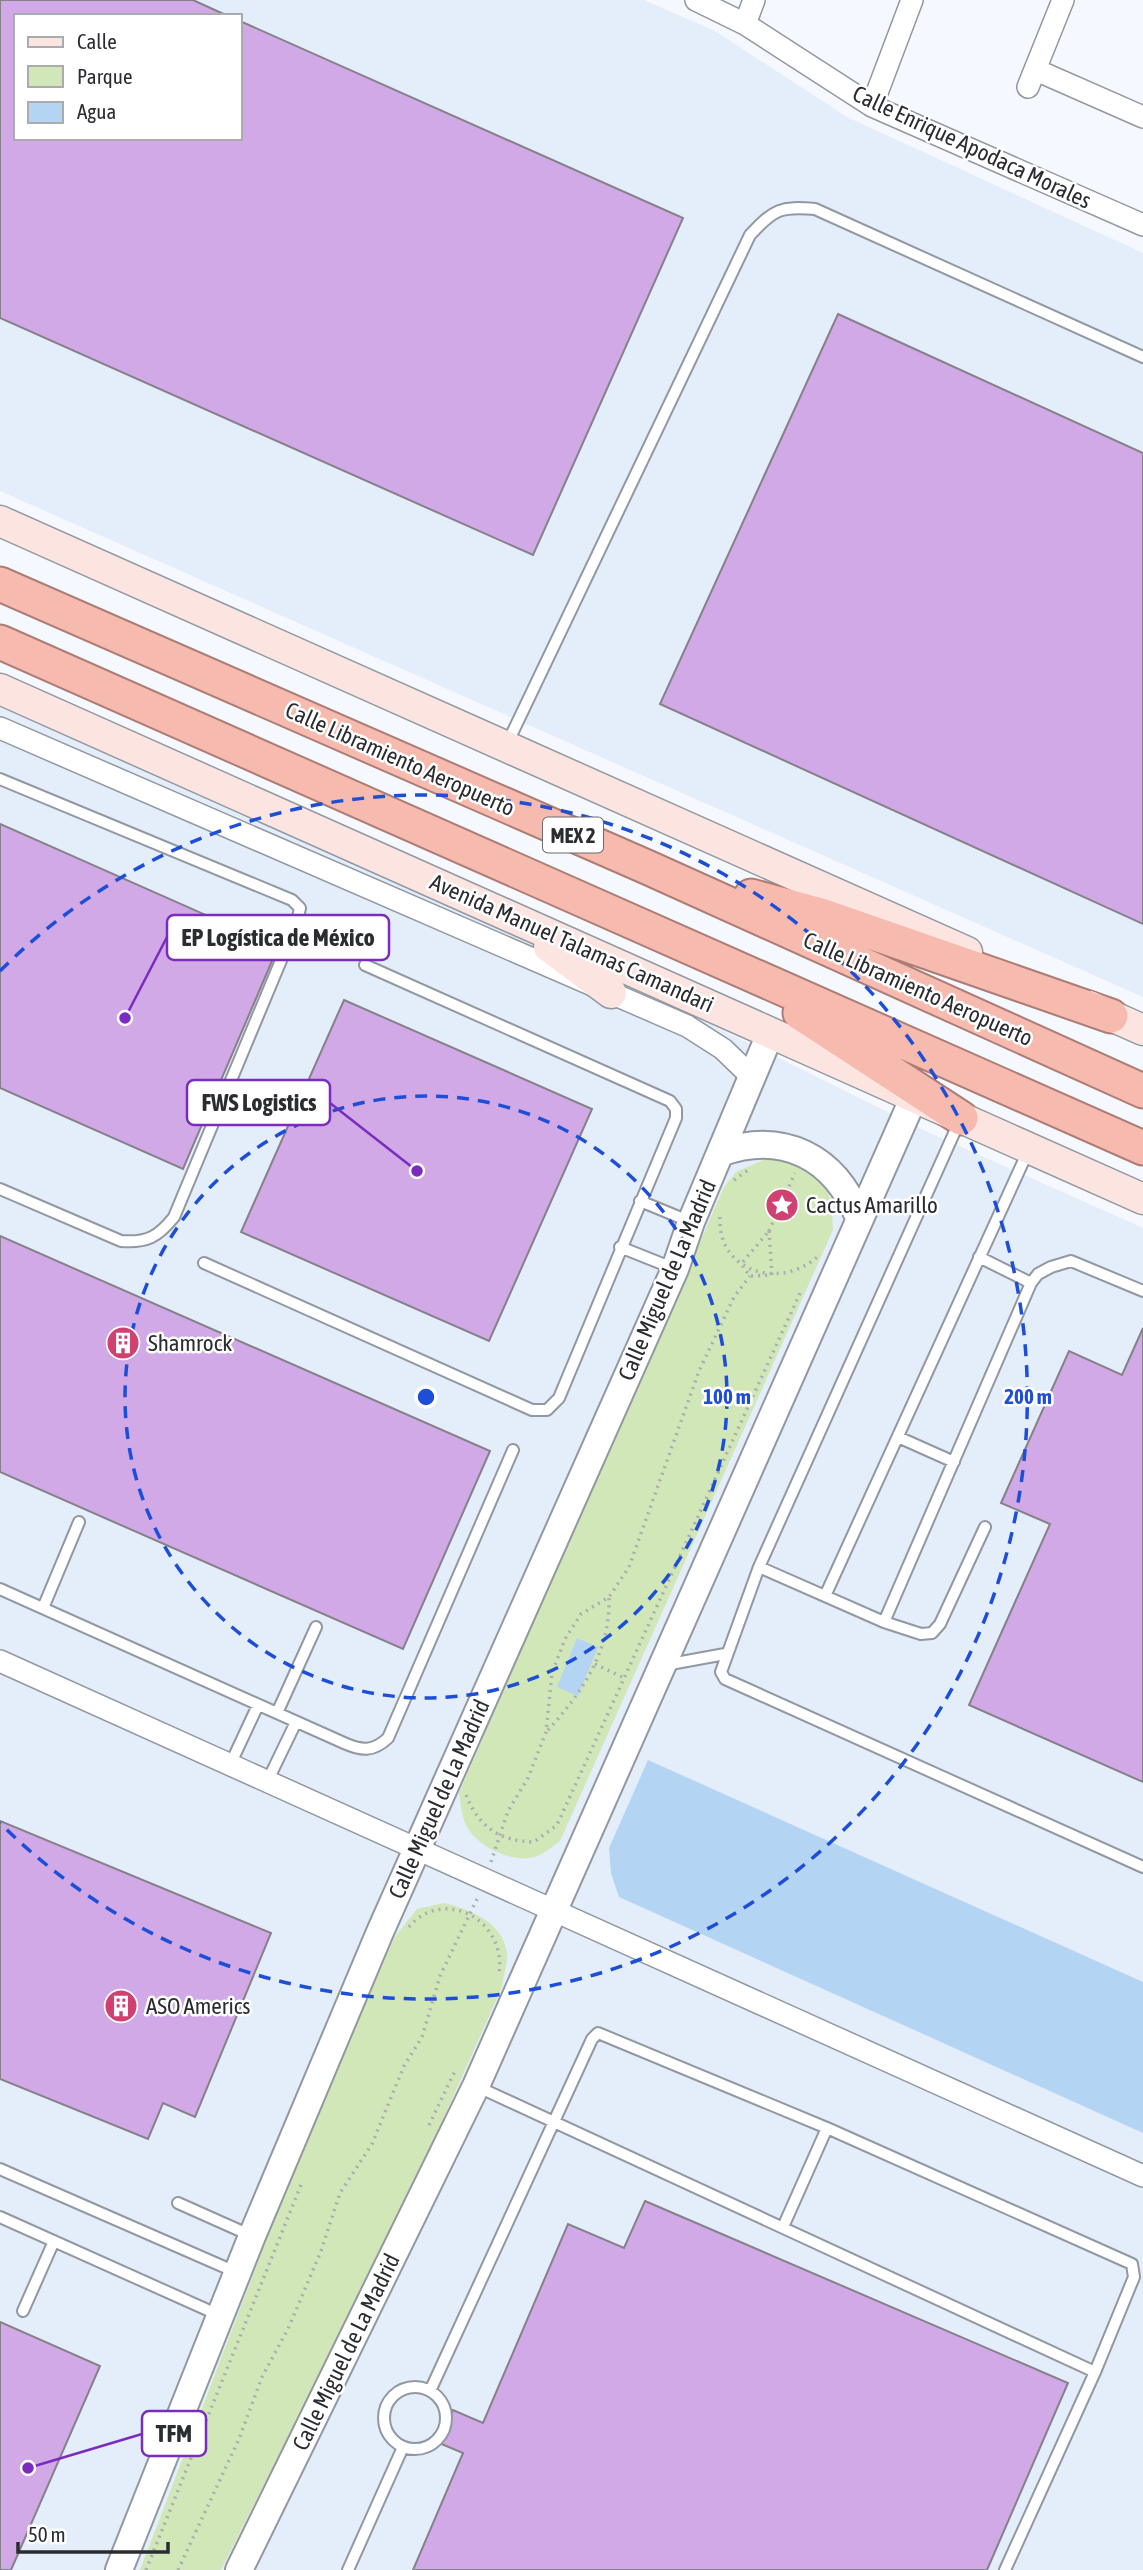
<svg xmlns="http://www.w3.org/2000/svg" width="1143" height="2570" font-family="'Asap Condensed',sans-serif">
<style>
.built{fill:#e4edfa;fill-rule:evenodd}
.green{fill:#d2e7b8}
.water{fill:#b4d4f4}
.building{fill:#d0a9e6;stroke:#868089;stroke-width:2}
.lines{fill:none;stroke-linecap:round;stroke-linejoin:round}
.service-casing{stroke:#9298a1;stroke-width:14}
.minor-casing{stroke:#9298a1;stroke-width:24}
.tertiary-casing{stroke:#9298a1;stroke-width:30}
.secondary-casing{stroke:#9298a1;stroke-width:33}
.trunk-casing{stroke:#ad7d75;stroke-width:37}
.path{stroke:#aaadb2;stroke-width:3.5;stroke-dasharray:2 5;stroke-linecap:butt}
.service{stroke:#fff;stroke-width:10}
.minor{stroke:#fff;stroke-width:21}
.tertiary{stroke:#fff;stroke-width:26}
.secondary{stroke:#fce5e1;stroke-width:30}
.trunk{stroke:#f6baae;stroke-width:33}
.ring{fill:none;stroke:#1d4ed8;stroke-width:3.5;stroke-dasharray:12 9}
.labels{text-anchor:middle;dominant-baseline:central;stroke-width:5;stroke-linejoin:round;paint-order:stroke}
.shield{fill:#fff;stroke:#6a6b6e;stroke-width:2}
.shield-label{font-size:21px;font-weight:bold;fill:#2a2c30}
.street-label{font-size:23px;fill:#2a2c30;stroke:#fff}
.poi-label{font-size:23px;fill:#2a2c30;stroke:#fff;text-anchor:start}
.centre{fill:#1d4ed8;stroke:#fff;stroke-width:3.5}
.ring-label{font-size:21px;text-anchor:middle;font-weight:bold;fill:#1d4ed8;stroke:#fff;stroke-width:5;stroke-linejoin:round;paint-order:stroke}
.leader{fill:none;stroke:#7b2cbf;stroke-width:2.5}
.callout-dot{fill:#7b2cbf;stroke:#fff;stroke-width:2.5}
.callout{fill:#fff;stroke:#7b2cbf;stroke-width:2.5}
.callout-label{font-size:24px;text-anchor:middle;font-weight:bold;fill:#2a2c30}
</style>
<rect width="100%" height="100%" fill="#f5f9ff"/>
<path class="built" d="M0 0H644L715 31 847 117 1143 253V997L0 491ZM16 16H240V138H16Z
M0 707 692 1015 930 1133 1143 1228V2570H0Z"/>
<path class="green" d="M768 1158C818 1162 833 1180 833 1230L560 1841C553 1846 545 1853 537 1856 517 1864 485 1850 472 1834 462 1823 461 1807 459 1793L724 1187 736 1172Z
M444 1903C471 1910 502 1921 507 1953 508 1963 503 1977 502 1987L404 2207 221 2570H140L297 2160 394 1938 417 1909Z"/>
<path class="water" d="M577 1638 598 1647 578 1696 557 1687Z
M648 1760 1143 1982V2133L619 1897 611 1873 609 1848Z"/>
<path class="building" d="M0 0H193L228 16H16V138H240V21L683 218 533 555 0 318Z
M838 314 1143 453V924L660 704Z
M0 824 278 947 183 1169 0 1088Z
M344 1000 592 1109 489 1341 241 1232Z
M0 1236 490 1451 403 1649 0 1472Z
M1143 1328V1782L969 1705 1050 1524 1001 1503 1069 1351 1122 1375Z
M0 1821 271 1933 195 2117 163 2103 148 2139 0 2079Z
M645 2201 1068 2383 987 2570H413L463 2453 439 2443 453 2410 483 2423 568 2224 624 2248Z
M0 2322 100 2366 11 2570H0Z"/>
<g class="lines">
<defs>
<path id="service" d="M507 744 750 235C774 209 781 206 815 209L1143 357
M0 779 292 900 300 908 297 922 174 1217C158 1237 147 1243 121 1241L0 1189
M960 1120 759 1567 721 1672 725 1679 1143 1867
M640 1201 691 1222
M620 1247 675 1269
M979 1257 1031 1283
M204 1263 532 1410H547L559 1398 676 1118V1109L670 1101 365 965
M898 1437 954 1462
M759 1567 884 1622 921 1634 932 1633 940 1624 985 1527
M0 1589 344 1743C362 1751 373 1752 388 1738L513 1450
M825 1596 1029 1149
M43 1608 79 1522
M884 1622 1031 1283 1038 1274 1051 1267 1071 1261 1143 1291
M665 1665 725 1654
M277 1713 316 1627
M230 1765 258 1705
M267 1782 296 1722
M476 2086 1095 2372 1005 2570
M0 2169 238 2273
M178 2203 252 2236
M0 2217 221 2316
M783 2227 827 2128
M23 2311 54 2241
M384 2418a31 31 0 1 1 62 0a31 31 0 1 1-62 0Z
M430 2391 592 2039 598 2033 827 2128 1132 2264 1134 2277 1095 2372
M348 2570 403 2447"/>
<path id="minor" d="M696 0 745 24 872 106 1143 225
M745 24 754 0
M1036 70 1143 117
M1028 87 1063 0
M872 106 912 0
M0 728 687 1026 723 1049 752 1077
M0 1661 1143 2176"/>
<path id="tertiary" d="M720 1153C783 1130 835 1157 859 1218
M119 2570 252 2236 380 1932 675 1269 691 1222 770 1034
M239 2570 476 2086 914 1097"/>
<path id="secondary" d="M0 521 967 952
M0 689 1143 1199
M549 947 611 993
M1089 1006 1143 1030"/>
<path id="trunk" d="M0 584 649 868 1143 1091
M0 642 1143 1148
M751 896 824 916 1111 1016
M800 1013 961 1118"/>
</defs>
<use href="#service" class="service-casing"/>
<use href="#minor" class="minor-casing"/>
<use href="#tertiary" class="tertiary-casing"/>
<use href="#secondary" class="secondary-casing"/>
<use href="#trunk" class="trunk-casing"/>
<path class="path" d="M734 1180 748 1170
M777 1192 796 1200 790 1215 771 1206Z
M720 1217C717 1272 780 1290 817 1257
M769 1231 772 1275 750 1276 741 1264Z
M769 1231 795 1173
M595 1664 624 1678
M548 1730C582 1693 611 1650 609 1597
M466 1795C479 1827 499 1841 534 1842L557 1825 801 1291
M491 1862 508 1811 528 1778 546 1732 552 1673 565 1639 581 1614 609 1597 629 1567 699 1371 734 1297 750 1276
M409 1927C443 1886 507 1920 499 1973
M429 2125 456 2069
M146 2570 301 2185
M178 2570 239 2439 262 2377 288 2329 321 2251 340 2193 372 2144 404 2066 422 2037 440 1976 477 1899"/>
<use href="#service" class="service"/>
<use href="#minor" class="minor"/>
<use href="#tertiary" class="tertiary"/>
<use href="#secondary" class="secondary"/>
<use href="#trunk" class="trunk"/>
</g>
<g class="ring">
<circle cx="426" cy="1397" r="301"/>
<path d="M0 971A602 602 0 1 1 0 1823"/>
</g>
<defs>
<symbol id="sight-disc" viewBox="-11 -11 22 22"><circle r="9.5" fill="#ce4171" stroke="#fff"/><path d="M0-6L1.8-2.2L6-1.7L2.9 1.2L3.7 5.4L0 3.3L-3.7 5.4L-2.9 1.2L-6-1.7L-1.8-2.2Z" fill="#fff"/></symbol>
<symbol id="building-disc" viewBox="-11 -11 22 22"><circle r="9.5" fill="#ce4171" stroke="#fff"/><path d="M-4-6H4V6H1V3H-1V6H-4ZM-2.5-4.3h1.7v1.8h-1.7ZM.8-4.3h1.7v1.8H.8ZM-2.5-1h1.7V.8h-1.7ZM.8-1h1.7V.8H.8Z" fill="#fff"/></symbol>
</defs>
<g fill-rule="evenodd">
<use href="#sight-disc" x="763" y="1186" width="38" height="38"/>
<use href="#building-disc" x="104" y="1324" width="38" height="38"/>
<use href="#building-disc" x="102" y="1987" width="38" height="38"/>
</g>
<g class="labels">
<rect class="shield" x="543" y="817.5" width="60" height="35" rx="5"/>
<g class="shield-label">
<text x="573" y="835">MEX 2</text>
</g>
<g class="street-label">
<text transform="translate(972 147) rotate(25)">Calle Enrique Apodaca Morales</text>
<text transform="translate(400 759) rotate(24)">Calle Libramiento Aeropuerto</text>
<text transform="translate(572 943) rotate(24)">Avenida Manuel Talamas Camandari</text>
<text transform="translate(918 989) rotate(24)">Calle Libramiento Aeropuerto</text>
<text transform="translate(667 1280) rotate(-67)">Calle Miguel de La Madrid</text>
<text transform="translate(439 1799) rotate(-66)">Calle Miguel de La Madrid</text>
<text transform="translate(346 2352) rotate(-64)">Calle Miguel de La Madrid</text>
</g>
<g class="poi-label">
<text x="806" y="1205">Cactus Amarillo</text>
<text x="148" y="1343">Shamrock</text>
<text x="146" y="2006">ASO Americs</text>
</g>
</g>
<circle cx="426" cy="1397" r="10" class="centre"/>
<g class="ring-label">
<text x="727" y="1404">100 m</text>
<text x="1028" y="1404">200 m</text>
</g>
<path class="leader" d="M125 1018L167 937M417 1171L330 1103M28 2468L142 2434"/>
<g class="callout-dot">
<circle cx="125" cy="1018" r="7"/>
<circle cx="417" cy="1171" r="7"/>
<circle cx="28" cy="2468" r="7"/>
</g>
<g class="callout">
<rect x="167" y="915" width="222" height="45" rx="7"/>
<rect x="187" y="1080" width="143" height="45" rx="7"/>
<rect x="142" y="2411" width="64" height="45" rx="7"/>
</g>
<g class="callout-label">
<text x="278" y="946">EP Logística de México</text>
<text x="259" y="1111">FWS Logistics</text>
<text x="174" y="2442">TFM</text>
</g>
<rect x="14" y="14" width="228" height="126" fill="#ffffff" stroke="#aaabac" stroke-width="2"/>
<rect x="28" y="37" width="35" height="10" fill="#fce5e1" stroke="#aaabac" stroke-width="2"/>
<text x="77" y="49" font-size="21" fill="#2a2c30">Calle</text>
<rect x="28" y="66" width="35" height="21" fill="#d2e7b8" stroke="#aaabac" stroke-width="2"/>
<text x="77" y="84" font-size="21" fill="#2a2c30">Parque</text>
<rect x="28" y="102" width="35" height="21" fill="#b4d4f4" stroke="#aaabac" stroke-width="2"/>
<text x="77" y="119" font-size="21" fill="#2a2c30">Agua</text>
<path d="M18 2542v10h150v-10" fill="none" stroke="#2a2c30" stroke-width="3.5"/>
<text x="28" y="2542" font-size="21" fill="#2a2c30" stroke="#ffffff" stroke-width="5" paint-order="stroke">50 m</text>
</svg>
